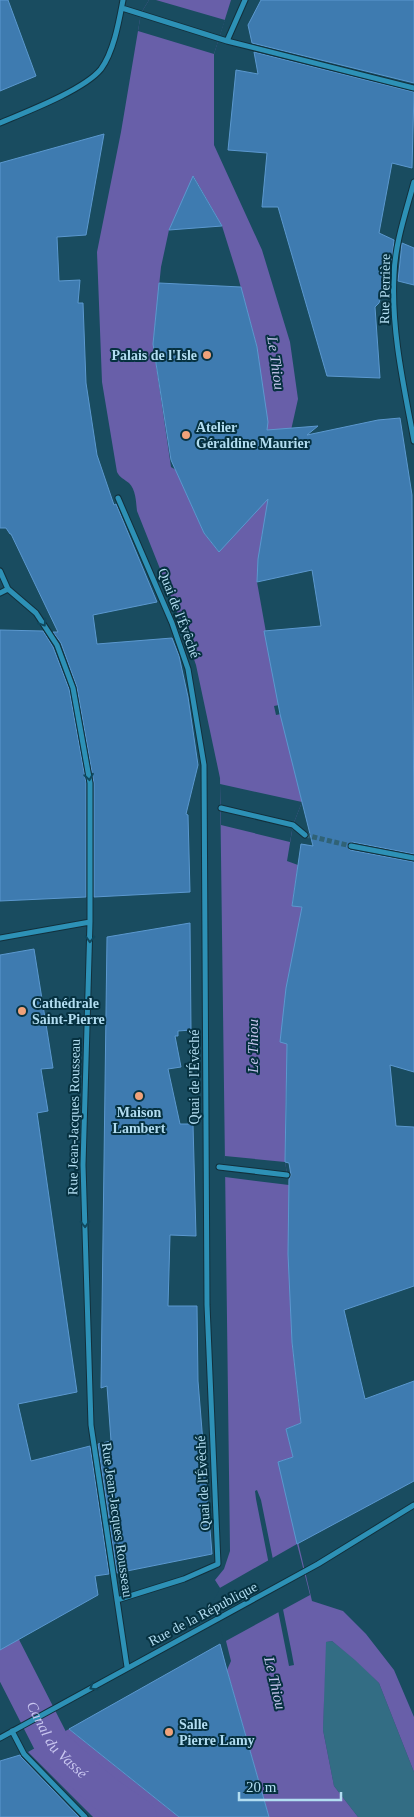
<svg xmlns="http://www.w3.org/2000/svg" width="414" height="1817" font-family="'Times New Roman',serif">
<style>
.green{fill:#336d84}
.water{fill:#685fa9;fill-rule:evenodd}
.pier{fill:#194c60}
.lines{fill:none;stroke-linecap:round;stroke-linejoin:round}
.canal{stroke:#685fa9;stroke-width:36}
.building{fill:#3e7bb0;stroke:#5b98cf}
.street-tunnel{stroke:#306276;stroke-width:5;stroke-dasharray:5 2.5;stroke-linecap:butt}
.street-casing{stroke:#12303c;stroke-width:7}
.street{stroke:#2d91b6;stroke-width:5}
.oneway{stroke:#10495e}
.poi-dot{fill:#f0a27a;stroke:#063140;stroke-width:2}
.labels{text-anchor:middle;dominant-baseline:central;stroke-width:4;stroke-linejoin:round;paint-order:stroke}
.street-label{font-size:14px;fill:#b2ddf1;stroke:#063140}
.poi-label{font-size:14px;font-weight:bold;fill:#b2ddf1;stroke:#063140;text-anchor:start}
.water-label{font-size:15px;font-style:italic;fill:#c8c6ef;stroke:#063140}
</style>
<rect width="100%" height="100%" fill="#194c60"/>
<path class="green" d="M332 1641 356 1660 379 1683 414 1772V1817H358L334 1786 323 1730 325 1642Z"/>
<path class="water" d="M149 0H231L214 54V145L262 250 290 342 298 399 268 533 262 534 257 582 279 705 274 706 276 715 281 714 302 802 293 825 287 861 298 865 292 905 302 907 286 1088 285 1162 289 1185 292 1342 301 1423 286 1429 293 1457 279 1462 312 1601 343 1611 366 1634 394 1670 414 1717V1772L379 1683 355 1660 332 1641 326 1642 323 1730 334 1786 358 1817H269L227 1670 231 1661 216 1601 222 1591 215 1580 224 1569 230 1551 220 778 196 665 180 619 137 511C136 502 136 490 129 483 124 479 120 478 117 472L102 382 97 252 121 132 141 13ZM194 177 222 226 238 277 257 347 267 427 219 552 204 533 176 470 171 467 153 344 161 267 169 230ZM257 1490 261 1500 291 1649 294 1665 289 1666 256 1499 255 1491Z
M69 1729 179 1817H93L28 1752Z"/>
<path class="pier" d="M149 0H156L225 20 214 54 138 31 141 13Z
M220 784 302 802 293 825 290 842 221 825Z
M225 1156 285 1162 289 1185 225 1177Z
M297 1544 310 1595 224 1642 213 1601 219 1591 218 1589Z"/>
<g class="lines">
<path class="canal" id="s1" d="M0 1642 53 1746 103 1792 139 1817"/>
</g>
<path class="building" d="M0 0H8L36 76 0 91Z
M261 0H414V83L252 43 248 25Z
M254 52 414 92 412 168 392 163 379 233 394 240 390 279H386L379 303 375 307 380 378 327 376 278 207H262L267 153 228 150 236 70 258 74Z
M104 134 86 235 57 237 59 281 80 280 78 303H83L86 383 97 455 114 505 116 504 157 602 93 615 97 644 172 638 179 656 188 697 198 765 186 814 188 815 190 892 94 897V783L77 687 61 643 53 632H58L11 534H10L6 528H0V163Z
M193 176 222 226 169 230Z
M402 243 414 248V285L398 281Z
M159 283 241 287 257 347 268 422 267 430 318 426 307 435 378 420 400 418 412 495 414 854 352 842 347 846 350 850 414 862V1072L390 1065 396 1126 414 1127V1286L344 1310 365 1399 414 1381V1481L297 1544 278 1462 293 1457 286 1429 301 1423 292 1342 288 1254 289 1179 291 1175 289 1163 285 1162 287 1044 280 1042 286 988 302 907 292 906 301 844 313 846 280 714 264 631 321 626 312 570 257 582 258 559 268 499 219 552 204 533 171 460 153 344Z
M0 630 43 631 53 647 69 689 86 783V897L0 901Z
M190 923 191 1030 178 1031V1036H175L181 1067 168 1069 180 1124H193L196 1236 170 1235 168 1306H197L198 1381 212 1554 117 1573 98 1444 111 1441 107 1386 101 1388 107 937Z
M34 949 53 1068 41 1069 48 1111 37 1113 77 1392 18 1404 31 1461 90 1446 109 1574 95 1576 98 1595 0 1650V955Z
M220 1644 227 1670 269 1817H179L69 1729Z
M20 1755 21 1757 79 1817H0V1761Z"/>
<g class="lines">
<path class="street-tunnel" d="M305 835 351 846"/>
<defs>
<path id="street" d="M122 8 227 41 414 88
M227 41 245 0
M0 123C26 112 84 90 101 69 114 51 119 21 123 0
M414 182C406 212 395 243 394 275 391 330 404 387 414 441
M0 571 8 589 36 613 57 645 73 688 90 783V922L83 1165 91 1425 127 1667
M0 593 8 589
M221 808 293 825 305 835
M351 846 414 858
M0 938 90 922
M219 1167 287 1175
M117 1600 184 1579 218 1564 207 1305 204 765 188 669 172 623 118 498
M12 1731 24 1754 85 1817
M0 1738 318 1564 414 1505"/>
</defs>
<use href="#street" class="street-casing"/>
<use href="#street" class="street"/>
</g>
<defs><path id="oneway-chevron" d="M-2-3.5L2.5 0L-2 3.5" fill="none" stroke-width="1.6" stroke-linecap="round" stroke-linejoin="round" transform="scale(1.25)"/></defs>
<g class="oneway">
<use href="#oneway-chevron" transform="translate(43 623) rotate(57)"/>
<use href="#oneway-chevron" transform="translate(89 777) rotate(81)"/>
<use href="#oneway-chevron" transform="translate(90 939) rotate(92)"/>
<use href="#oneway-chevron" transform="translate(85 1224) rotate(88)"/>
<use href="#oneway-chevron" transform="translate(93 1687) rotate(150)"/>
</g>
<g class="poi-dot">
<circle cx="207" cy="355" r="5"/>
<circle cx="186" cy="435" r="5"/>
<circle cx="22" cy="1011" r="5"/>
<circle cx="139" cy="1096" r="5"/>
<circle cx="169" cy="1732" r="5"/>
</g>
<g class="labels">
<g class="street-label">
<text transform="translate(385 289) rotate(-89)">Rue Perrière</text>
<text transform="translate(179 613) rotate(69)">Quai de l'Évêché</text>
<text transform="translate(194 1077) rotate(-90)">Quai de l'Évêché</text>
<text transform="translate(74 1117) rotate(-89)">Rue Jean-Jacques Rousseau</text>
<text transform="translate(203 1483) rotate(-93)">Quai de l'Évêché</text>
<text transform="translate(117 1520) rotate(82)">Rue Jean-Jacques Rousseau</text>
<text transform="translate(203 1614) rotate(-28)">Rue de la République</text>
</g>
<g class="poi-label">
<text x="197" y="355" text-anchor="end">Palais de l'Isle</text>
<text x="196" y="427">Atelier<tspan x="196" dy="16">Géraldine Maurier</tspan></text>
<text x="32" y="1003">Cathédrale<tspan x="32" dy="16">Saint-Pierre</tspan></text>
<text x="139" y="1112" text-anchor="middle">Maison<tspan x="139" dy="16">Lambert</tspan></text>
<text x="179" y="1724">Salle<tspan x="179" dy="16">Pierre Lamy</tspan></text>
</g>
<g class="water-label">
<text transform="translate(276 363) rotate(82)">Le Thiou</text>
<text transform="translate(253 1046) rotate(-90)">Le Thiou</text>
<text transform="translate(275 1683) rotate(77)">Le Thiou</text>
<text stroke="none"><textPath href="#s1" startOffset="114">Canal du Vassé</textPath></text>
</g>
</g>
<path d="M239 1792v8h102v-8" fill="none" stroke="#b2ddf1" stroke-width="2.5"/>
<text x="246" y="1792" font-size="15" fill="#b2ddf1" stroke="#063140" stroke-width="4" paint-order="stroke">20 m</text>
</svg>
